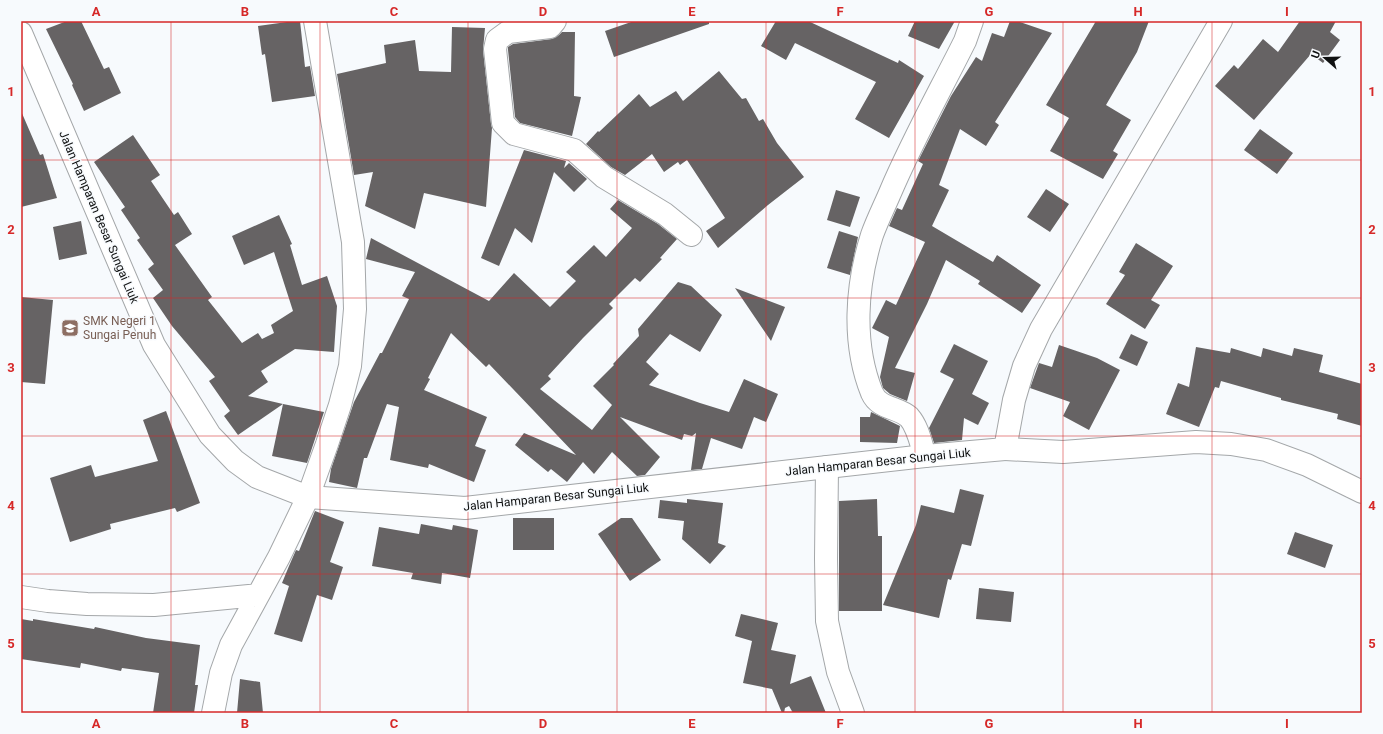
<svg xmlns="http://www.w3.org/2000/svg" width="1383" height="734" font-family="Roboto,sans-serif">
<style>
.building{fill:#666364}
.lines{fill:none;stroke-linecap:round;stroke-linejoin:round}
.street-casing{stroke:#a4a7a9;stroke-width:24}
.secondary-casing{stroke:#a4a7a9;stroke-width:24}
.street{stroke:#fff;stroke-width:22}
.secondary{stroke:#fff;stroke-width:22}
.grid{fill:none;stroke:#d62828;stroke-width:1;stroke-opacity:0.55}
.labels{text-anchor:middle;dominant-baseline:central;stroke-width:3;stroke-linejoin:round;paint-order:stroke}
.street-label{font-size:12px;fill:#101111;stroke:#f7fafd}
.education-label{font-size:12px;fill:#785e54;stroke:#f7fafd;text-anchor:start}
.neatline{fill:none;stroke:#d62828;stroke-width:1.5}
.grid-label{font-size:13px;text-anchor:middle;font-weight:bold;fill:#d62828}
</style>
<rect width="100%" height="100%" fill="#f7fafd"/>
<path class="building" d="M67 21H81L104 69 109 67 121 93 84 111 72 85 73 84 46 29Z
M294 21H300L305 67 310 66 315 96 272 102 265 54 262 55 258 26Z
M634 21H709V24L614 57 605 31Z
M776 21H808L898 63 899 60 924 76 889 138 855 119 876 82 795 43 786 60 761 46Z
M915 21H955L939 49 908 36Z
M1010 21H1017L1052 33 995 122 999 125 986 146 960 129 939 185 949 190 932 226 993 262 997 255 1041 285 1022 313 978 284 980 281 946 260 927 304 895 368 915 373 907 401 890 394 883 388 880 377 889 337 872 328 886 300 896 305 925 242 889 226 897 208 902 210 923 164 918 161 951 96 976 57 982 61 992 33 1004 37Z
M1096 21H1149L1137 52 1106 105 1131 120 1113 151 1118 154 1103 179 1050 151 1069 118 1046 105Z
M1300 21H1336L1330 32 1340 40 1323 63 1311 54 1254 120 1215 86 1234 65 1238 69 1263 39 1278 52Z
M452 27 485 28 483 50 491 124 492 128 486 207 424 193 415 229 365 206 373 172 354 175 337 74 386 63 384 45 415 40 419 71 451 72Z
M562 32H575L574 96 581 97 572 136 520 123 515 117 508 50V47L513 44 552 39 559 35Z
M719 71 742 99 746 98 759 121 763 119 777 143 804 177 768 205 718 248 706 231 725 218 687 160 680 165 678 162 664 172 652 154 625 175 611 167 586 144 598 131 599 132 639 94 650 107 676 91 683 101Z
M21 111 40 155 43 154 57 198 21 207Z
M1260 129 1293 153 1277 174 1244 150Z
M133 135 160 175 151 181 174 215 178 212 192 234 175 245 212 297 208 300 242 343 258 333 262 339 274 333 271 325 293 311 274 252 244 265 232 236 279 215 292 244 290 245 302 285 327 276 337 306 334 352 295 349 261 371 268 382 248 396 283 404 238 435 224 416 230 411 209 381 215 377 172 326 153 298 163 290 148 269 154 264 137 240 140 238 121 210 125 207 94 162Z
M524 150 566 161 564 168 569 163 587 179 574 192 554 172 532 243 515 228 499 266 481 258Z
M1046 189 1069 204 1050 232 1027 217Z
M836 190 860 197 850 227 827 220Z
M618 200 658 224 677 239 660 258 662 259 640 282 635 278 609 304 613 308 583 338 548 376 551 379 540 389 592 430 612 405 593 386 614 365 613 364 639 336 638 329 678 282 691 286 722 315 700 352 670 334 646 362 659 374 649 385 700 403 729 412 744 379 778 394 766 422 754 417 742 449 711 438 702 469 691 470 696 433 692 436 684 434 682 440 620 417 660 457 645 475 637 476 612 452 594 474 583 462 567 482 551 469 548 472 515 445 524 433 576 455 489 364 486 367 451 333 428 378 430 379 424 390 487 417 475 446 486 450 474 482 429 464 428 468 390 460 399 407 387 404 367 458H364L357 488 329 482 331 469 354 402 380 353H382L409 299 402 296 415 272 366 259 371 238 489 301 514 273 550 307 576 281 566 272 594 245 606 257 632 228 610 209Z
M81 221 87 254 59 260 53 227Z
M839 231 858 237 850 275 827 268Z
M1136 243 1173 266 1151 300 1160 305 1145 329 1106 304 1125 275 1119 272Z
M735 288 785 307 771 341Z
M21 297 53 300 45 384 21 382Z
M1131 334 1148 342 1137 366 1119 358Z
M954 344 988 361 972 394 989 403 978 425 964 418 962 440 934 443 929 428 954 379 940 372Z
M1059 345 1097 358 1120 370 1089 430 1063 416 1070 402 1030 388 1039 363 1052 367Z
M1196 347 1230 353 1231 348 1261 357 1263 348 1292 356 1294 348 1323 355 1319 372 1362 384V426L1337 419 1338 414 1281 400V398L1221 381 1219 388 1215 387 1199 427 1166 414 1178 383 1189 387Z
M283 404 324 412 307 463 272 456Z
M166 411 200 503 177 512 175 508 110 524 111 529 70 542 50 478 91 465 95 477 158 461 143 420Z
M871 412 900 426 897 443 860 442V417H870Z
M960 489 984 495 971 546 962 544 951 580 948 579 939 618 883 605 916 525 921 505 954 513Z
M687 499 723 503 718 543 726 546 710 564 682 539 684 521 658 518 660 500 687 503Z
M877 499 878 536H882V611H839V501Z
M315 511 344 522 330 562 343 567 332 600 317 595 302 642 274 634 289 586 282 583 289 566 296 550 299 551Z
M513 518H554V550H513Z
M621 518H632L661 560 630 581 598 534Z
M421 524 452 530 453 525 478 530 470 578 442 573 441 584 411 579 413 573 372 566 379 527 419 534Z
M1295 532 1333 545 1325 568 1287 554Z
M979 588 1014 592 1011 622 976 619Z
M741 614 778 623 771 650 796 655 790 684 811 676 826 713H793L789 706 785 708 784 713H782L772 689 743 683 752 641 735 636Z
M21 619 33 621V619L94 629 95 627 146 638 200 645 195 685H198L194 713H153L159 673 122 668 121 671 81 663 80 668 21 659Z
M240 679 260 682 263 713H237Z"/>
<g class="lines">
<defs>
<path id="street" d="M555 21 550 27 508 32 497 40 495 49 503 123 514 134 574 150 604 177 665 214 691 235
M1005 449 1063 452 1196 442 1231 444 1266 450 1307 465 1362 492
M925 456C921 444 918 427 909 417 898 407 879 409 872 393 852 343 856 286 872 235 877 221 884 207 890 193 912 141 940 91 965 41L972 21
M827 467 826 559 827 621 838 672 853 713
M21 597 48 601 87 604 154 605 258 595
M213 713 221 673 231 645 279 557 308 497 327 444 340 405 350 366 355 309 353 242 315 21"/>
<path id="secondary" d="M21 33 154 345 210 435 235 461 257 477 308 497 465 508 925 456 1005 449 1014 400 1024 366 1041 329 1221 21"/>
</defs>
<use href="#street" class="street-casing"/>
<use href="#secondary" class="secondary-casing"/>
<use href="#street" class="street"/>
<use href="#secondary" class="secondary"/>
</g>
<path class="grid" d="M171 21V713M320 21V713M468 21V713M617 21V713M766 21V713M915 21V713M1063 21V713M1212 21V713M21 160H1362M21 298H1362M21 436H1362M21 574H1362"/>
<defs>
<symbol id="school-square" viewBox="-11 -11 22 22"><rect x="-9" y="-9" width="18" height="18" rx="4" fill="#8d6e63" stroke="#f7fafd"/><path d="M0-5L7-2L0 1L-7-2ZM-4 1L0 2.5L4 1V4Q0 6-4 4Z" fill="#fff"/></symbol>
</defs>
<g fill-rule="evenodd">
<use href="#school-square" x="60" y="318" width="20" height="20"/>
</g>
<g class="labels">
<g class="street-label">
<text transform="translate(99 217) rotate(67)">Jalan Hamparan Besar Sungai Liuk</text>
<text transform="translate(878 462) rotate(-6)">Jalan Hamparan Besar Sungai Liuk</text>
<text transform="translate(556 497) rotate(-6)">Jalan Hamparan Besar Sungai Liuk</text>
</g>
<g class="education-label">
<text x="83" y="321">SMK Negeri 1<tspan x="83" dy="14">Sungai Penuh</tspan></text>
</g>
</g>
<rect width="1383" height="734" fill="none" stroke="#f7fafd" stroke-width="44"/>
<g transform="translate(1325 58) rotate(290)" stroke="#f7fafd" stroke-width="3" paint-order="stroke">
<path d="M0-3L7 15L0 10L-7 15Z" fill="#101111"/>
<text y="-6" font-size="11" font-weight="bold" text-anchor="middle" fill="#101111">U</text>
</g>
<rect x="22" y="22" width="1339" height="690" class="neatline"/>
<g class="grid-label">
<text x="96" y="16">A</text>
<text x="245" y="16">B</text>
<text x="394" y="16">C</text>
<text x="543" y="16">D</text>
<text x="692" y="16">E</text>
<text x="840" y="16">F</text>
<text x="989" y="16">G</text>
<text x="1138" y="16">H</text>
<text x="1287" y="16">I</text>
<text x="11" y="96">1</text>
<text x="1372" y="96">1</text>
<text x="11" y="234">2</text>
<text x="1372" y="234">2</text>
<text x="11" y="372">3</text>
<text x="1372" y="372">3</text>
<text x="11" y="510">4</text>
<text x="1372" y="510">4</text>
<text x="11" y="648">5</text>
<text x="1372" y="648">5</text>
<text x="96" y="728">A</text>
<text x="245" y="728">B</text>
<text x="394" y="728">C</text>
<text x="543" y="728">D</text>
<text x="692" y="728">E</text>
<text x="840" y="728">F</text>
<text x="989" y="728">G</text>
<text x="1138" y="728">H</text>
<text x="1287" y="728">I</text>
</g>
</svg>
